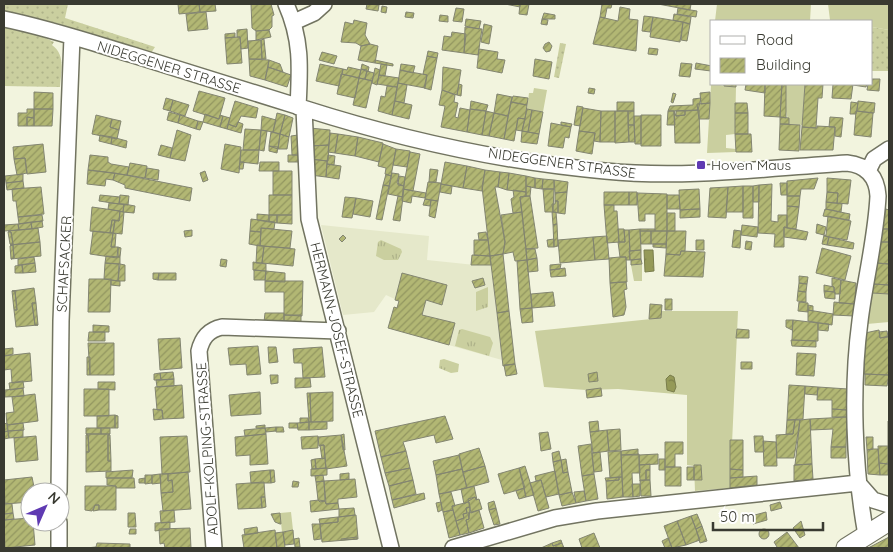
<svg xmlns="http://www.w3.org/2000/svg" width="893" height="552" font-family="Quicksand,sans-serif">
<style>
.built{fill:#e5e8ca}
.grass{fill:url(#grass-dots)}
.park{fill:url(#park-tufts)}
.garden{fill:#cacf9f}
.water{fill:url(#water-ripples);stroke:#797d4c}
.building{fill:url(#building-hatch);stroke:#838571}
.lines{fill:none;stroke-linecap:round;stroke-linejoin:round}
.minor-casing{stroke:#727461;stroke-width:18}
.tertiary-casing{stroke:#727461;stroke-width:21}
.minor{stroke:#fff;stroke-width:15}
.tertiary{stroke:#fff;stroke-width:19}
.poi-dot{fill:#5f3ab2;stroke:#fff;stroke-width:2}
.labels{text-anchor:middle;dominant-baseline:central;stroke-width:4;stroke-linejoin:round;paint-order:stroke}
.street-label{font-size:14px;fill:#393a31;stroke:#fff}
.poi-label{font-size:14px;fill:#393a31;stroke:#fff;text-anchor:start}
</style>
<defs>
<pattern id="grass-dots" width="8" height="8" patternUnits="userSpaceOnUse" patternTransform="scale(1.25)"><rect width="8" height="8" fill="#cacf9f"/><path d="M2 2h.1M6 6h.1" fill="none" stroke="#aeb289" stroke-width="1.8" stroke-linecap="round"/></pattern>
<pattern id="park-tufts" width="24" height="20" patternUnits="userSpaceOnUse" patternTransform="scale(1.25)"><rect width="24" height="20" fill="#cacf9f"/><path d="M3 7l-1-3M5 7V3M7 7l1-3M15 17l-1-3M17 17v-4M19 17l1-3" fill="none" stroke="#aeb289"/></pattern>
<pattern id="water-ripples" width="26" height="14" patternUnits="userSpaceOnUse" patternTransform="scale(1.25)"><rect width="26" height="14" fill="#959a58"/><path d="M2 4q2-2 4 0t4 0M15 11q2-2 4 0t4 0" fill="none" stroke="#7b7f49"/></pattern>
<pattern id="building-hatch" width="6" height="6" patternUnits="userSpaceOnUse" patternTransform="scale(1.25)"><rect width="6" height="6" fill="#b2b774"/><path d="M-1 1l2-2M0 6l6-6M5 7l2-2" fill="none" stroke="#929660"/></pattern>
</defs>
<rect width="100%" height="100%" fill="#f2f4de"/>
<path class="built" d="M321 225 429 236 427 260 475 265H491L502 360 388 328 394 307 397 308 399 301 386 295 374 312 343 315Z"/>
<path class="grass" d="M4 4H68L65 18 155 47 151 53 56 23 4 12Z
M4 27 37 34 54 42 52 45C66 55 61 72 60 87L4 86Z
M872 27 889 30V71H872Z
M560 43 566 44 559 78 554 77Z"/>
<path class="park" d="M381 240 401 249 402 252 398 260H384L376 256 378 242Z
M488 287V307L476 311V292Z
M462 329 490 337 493 343 489 356 455 346 459 330Z
M444 359 459 364 458 372 451 373 439 368 440 360Z"/>
<path class="garden" d="M717 4H811L810 21H715Z
M828 4H889V30L872 27V21L830 20Z
M712 69V84L736 87 735 134 726 135V148L736 149V152L707 153Z
M786 84H805L802 125 789 124 785 107Z
M534 88 547 90 543 112 527 109 529 93H533Z
M642 264V281H634L631 265Z
M872 293 889 294V322L867 324Z
M661 311H738L730 488 695 491 694 466 687 465V395L618 389 586 390 544 387 535 331 661 318Z
M291 512 293 530 282 532 280 513Z"/>
<path class="water" d="M644 250H653L654 271 645 272Z
M670 375 674 377 676 387 674 392 667 390 666 379Z"/>
<path class="building" d="M178 4H199L200 12 179 14Z
M199 4H215L216 11 200 12Z
M251 4H271L274 15 272 16V27L269 30 256 31 252 28Z
M367 4 379 5 378 11 366 9Z
M505 4H520V7Z
M520 4H529L527 15 519 14Z
M602 4H612L611 8H607L605 18 600 17Z
M658 4H691L690 10Z
M382 6 387 7 386 13 381 12Z
M620 7 630 9 629 19 638 20 636 51 593 44 600 17 618 21Z
M456 8 464 9 462 22 453 21Z
M678 8 697 11 696 17 677 14Z
M206 12 208 29 188 31 186 14Z
M406 12 414 13 413 18 405 17Z
M544 13 555 15V19H542Z
M674 14 691 17 690 24 673 20Z
M440 15 448 16V22L439 21Z
M644 16 653 17 650 32 642 31Z
M653 17 683 22 680 42 650 37Z
M466 19 481 21 479 29 465 26Z
M542 19 548 20 547 25 541 24Z
M354 20 367 23 365 35 370 44 361 46 356 43 341 42 345 22 353 24Z
M683 22 690 24 687 41 681 40Z
M484 24 492 26 489 44 481 42Z
M465 27 482 29 478 55 464 53Z
M247 29 248 48 241 49 240 37H237V30Z
M269 30 271 37 256 40V31Z
M452 32 466 34 464 53 442 50 444 36 451 37Z
M235 33V37L225 38V34Z
M240 37 242 63 227 64 225 38Z
M264 39 266 59H262L261 40Z
M261 40 262 59H249L248 41Z
M549 42 552 46 550 51 546 52 543 48 545 44Z
M370 44 378 46 375 63 358 60 361 46Z
M649 48 658 49 657 55 648 54Z
M479 49 498 52 497 59 505 60 502 73 477 68Z
M428 51 438 53 437 58 427 56Z
M322 52 337 56 334 64 319 60Z
M427 56 437 58 431 90 424 88 427 75 423 74Z
M249 59 269 60 265 80 250 76Z
M535 59 552 62 549 79 533 76Z
M269 60 280 64 283 72 268 67Z
M375 60 393 64V66L375 63Z
M681 63 692 64 690 77 679 76Z
M696 63 712 66 711 71 695 69Z
M320 64 343 69 339 86 316 81Z
M362 64 369 67 368 72 361 69Z
M381 64 387 65 385 76 379 75Z
M401 64 415 66 413 73 400 70Z
M268 67 291 75 287 87 265 80Z
M348 67 361 70 359 78 342 74 343 69 347 70Z
M443 67 461 70 457 95 442 90Z
M375 68 380 70 377 85 372 83Z
M361 69 367 70 365 79 359 78Z
M400 70 427 75 425 88 398 83Z
M367 71 374 73 372 81 365 79Z
M341 74 359 78 355 98 337 94Z
M379 75 399 78 397 87 377 84Z
M359 78 372 81 366 108 353 105Z
M872 79H880L879 91 867 90 868 84H872Z
M398 83 407 85 404 103 395 101Z
M459 84 462 85 461 96 457 95Z
M724 84H736V87L724 86Z
M746 84H765V93L745 90Z
M765 84H782L780 117 764 116Z
M782 84H786V118L780 117Z
M805 84H823L822 98H818L816 128 802 127Z
M833 84H853L851 99 832 98Z
M853 84H867L866 87 853 85Z
M387 86 397 87 392 115 378 111 381 96 385 97Z
M589 88 595 89 594 94 588 93Z
M442 90 455 95 454 102 458 103 455 117 458 118 460 108 470 110 467 132 441 127 445 106 439 105Z
M199 91 225 98 219 119 193 111Z
M34 92 53 93V109H34Z
M710 92V103L701 104 700 93Z
M673 93 676 94 673 103 671 102Z
M497 94 512 97 508 116 494 113Z
M513 96 528 98 527 105 511 102Z
M166 98 173 100 170 111 163 109Z
M701 98 698 110 668 111 670 106 693 105V99Z
M173 100 189 105 185 116 170 111Z
M235 101 258 108 256 118 241 116 236 127 228 124Z
M395 101 412 105 409 119 392 115Z
M471 101 488 105 486 111 470 109Z
M858 101 875 103 874 113 857 111Z
M511 102 527 105 525 119 518 118 514 141 504 139Z
M617 102H634V111H617Z
M851 102 858 103 856 114H850Z
M710 103 709 119H699L697 104Z
M735 103H747L748 113H735Z
M577 106 583 107 580 126 574 125Z
M583 108 601 111 600 142 594 141 595 133 579 131Z
M27 109H34V118L27 117V126H18V113H27Z
M34 109H53L52 126H34Z
M470 109 486 111 482 135 467 132Z
M527 109 532 110 528 132 522 131Z
M532 110 543 112 539 134 528 132Z
M699 110 700 143H675L674 111 676 116 685 115V111Z
M486 111 494 113 489 136 482 135Z
M601 111H615V142H600Z
M615 111H628L629 142 615 143Z
M628 111H634V125H628Z
M668 111H674L675 125H667Z
M676 111H685V115L676 116Z
M856 111 873 113 871 137 854 135Z
M169 112 180 115 178 123 167 120Z
M277 113 285 115 280 134 273 132Z
M494 113 508 116 504 139 489 136Z
M735 113H748V134H735Z
M205 114 219 119 220 115 223 116 220 127 203 122Z
M96 115 112 119 110 127 119 130 117 139 92 134Z
M180 115 198 121 196 129 178 123Z
M285 115 293 118 289 137 280 134Z
M641 115H661V146H641Z
M223 116 230 118 227 129 220 127Z
M262 116 276 120 273 132 261 130Z
M634 116H641V144H635Z
M27 117 34 118V126H27Z
M780 117 789 118V124H780Z
M830 117 843 118 841 137 835 136V127H829Z
M518 118 525 119 522 131 516 130Z
M112 119 121 121 119 130 110 127Z
M198 121 203 122 200 130 196 129Z
M238 122 243 124 241 133 227 129 228 124 236 127Z
M561 122 572 124 571 127 561 125Z
M551 123 571 127 569 138 565 137 563 148 548 146Z
M780 124 800 125 799 151 779 150Z
M628 125H634L635 142H629Z
M817 126 835 127 833 150H800L802 127 817 128Z
M310 128 330 130 329 145 310 146Z
M245 129 261 130 259 150H243Z
M177 130 191 135 185 161 170 158Z
M261 130 267 131 264 151 259 150Z
M522 131 539 134 537 144 521 142Z
M579 131 595 133 592 154 576 151Z
M271 132 280 134 278 149 269 146Z
M330 133 338 134 335 153 328 152Z
M280 134 289 137 287 149H278Z
M338 134 358 137 355 156 335 153Z
M735 134H751L752 152H736Z
M100 135 112 137 111 144 99 141Z
M298 135 299 155H292L291 136Z
M112 137 127 141 126 148 111 144Z
M358 137 383 143 379 162 355 156Z
M43 144 46 172 27 174 25 158 14 159 13 147Z
M225 144 241 147 239 173 221 169Z
M383 144 396 149 391 176 385 174 386 168 378 166Z
M161 145 172 148 170 158 158 155Z
M329 145 328 161 310 159V146Z
M269 146 278 147 277 153 269 151Z
M396 149 410 151 407 167 393 165Z
M241 150H259L258 164 240 162Z
M410 152 420 154 413 191 403 189Z
M90 155 108 157V162L111 164 129 167 127 175 88 170Z
M288 155H299V162H288Z
M328 155 335 156 334 165 327 164Z
M25 158 27 173 17 175 14 159Z
M310 159 327 161 326 177 310 175Z
M240 162H244L243 169H239Z
M260 162H279V171H259Z
M445 162 467 166 463 188 441 184Z
M130 163 147 166 145 178 127 175Z
M327 164 341 166 339 179 326 177Z
M467 166 485 170 482 191 463 188Z
M147 168 159 170 158 180 145 178Z
M430 169 438 170 436 182H429Z
M88 170 115 173 113 180 106 179 105 186 87 184Z
M485 170 500 172 498 187H495L505 242 503 254 490 256 482 187Z
M205 171 208 180 203 182 200 173Z
M273 171H292V195H273Z
M500 172 509 173 507 190 498 187Z
M115 173 192 188 190 201 125 188V185L113 180Z
M392 173 399 174 397 183 404 186 403 197 388 194Z
M509 173 526 176V192L507 190Z
M23 174V181L6 183 5 176Z
M386 174 391 176 389 186 383 185Z
M399 176 405 177 404 186 398 185Z
M526 176 535 178V188L526 186Z
M535 178 543 179 542 189 535 188Z
M818 178 814 189H801L800 196H787V181Z
M827 178 851 180 848 204 837 203 838 193 827 192Z
M543 179 554 180V189H542Z
M554 180 568 182 567 192 555 193Z
M23 181 24 188 7 190 6 183Z
M428 182 441 183 438 201 425 199Z
M780 183H787V195H781Z
M441 184 452 186 451 194 440 192Z
M772 184 771 221 778 222V215H787V228L784 227V247H774L775 234 758 233 759 185Z
M383 185 389 186 382 220 376 219Z
M759 185V202H753V186Z
M526 186 531 187 530 196H526Z
M743 186V212H726L728 187Z
M743 186H753V218H743Z
M41 187 44 214 18 217 16 201H13L12 189Z
M728 187 726 218 708 217 710 188Z
M403 189 426 193 425 198 412 196 411 203 402 201Z
M543 189H554L553 212H545Z
M699 189 700 209 680 210 679 190Z
M513 190 526 192V196L520 197 522 212 513 213 511 199 514 197Z
M567 192 565 214 558 213V201H555V193Z
M604 192H629V205H604Z
M629 192H637V205H629Z
M827 192 838 193 837 203 826 202Z
M637 193 667 194V231H655V214H645V221H639Z
M100 195 120 197 119 204 99 201Z
M120 195 129 196 128 205 119 204Z
M269 195H292V215H269Z
M667 195H679L680 209H667Z
M398 196 403 197 400 221 393 220Z
M530 196 538 248 526 249 520 197Z
M787 196H800L799 207 787 206Z
M345 197 356 198 352 218 342 217Z
M356 198 373 201 370 217 353 214Z
M425 199 431 200 430 206 423 205Z
M431 200 438 201 435 218 429 216Z
M555 201H558V213L553 212 552 204H555Z
M826 202 842 204 841 212 826 209Z
M109 203 124 204 123 212 108 209Z
M124 204 135 206 134 213 123 212Z
M604 205H614V211H617L619 242 607 243Z
M787 206 799 207 796 229 787 228Z
M92 207 120 211 119 221 112 220 110 233 90 231Z
M695 209H700V217L680 218V210Z
M825 209 850 214 849 220 823 216Z
M886 209 889 210V229H882Z
M120 211 124 212 122 234 113 233 115 220 119 221Z
M522 212 527 260 515 261 513 252 503 254 505 242 501 215Z
M552 212H556L557 224 553 225Z
M667 213H675V231H667Z
M257 214 269 215V222L257 220Z
M42 215 43 221 19 224 18 217Z
M269 215H277V223L269 222Z
M277 215H292V224L277 223Z
M828 216 851 221 847 240 824 236 826 235Z
M251 219 275 222 274 229 261 228V232L250 231Z
M112 220H115L113 233H110Z
M42 221 43 227 32 229 31 222Z
M31 222 32 229 19 230 18 224Z
M18 224 19 230 4 231V225Z
M557 224 558 246 554 247 553 225Z
M817 224 826 227 824 235 816 233Z
M742 225 758 227 757 237 741 235Z
M784 227 808 232 806 240 784 237Z
M38 228 40 242 10 245 13 244 11 232 8 231Z
M261 228 292 231 290 248 260 246Z
M618 229H624L625 242H619Z
M640 229 641 250 630 251 629 230Z
M640 229H655V231H640Z
M882 229H889V242H880Z
M192 230V236L185 237 184 231Z
M624 230H629L630 260H626V257H620L618 242H625Z
M734 230 741 231 740 248 732 247Z
M93 231 113 233 111 247H118L117 258 90 254Z
M250 231 261 232 260 246 249 244Z
M640 231H651V244H641Z
M651 231H667L666 244H651Z
M667 231H686L685 251H681L680 255 666 254Z
M8 232H11L13 244H10Z
M486 232 488 240H479L478 233Z
M113 233 116 234 115 247H111Z
M343 235 346 238 342 242 339 239Z
M824 235 829 237 827 245 822 244Z
M607 236 609 259 595 260 593 237Z
M593 237 595 260 560 263 558 240Z
M829 237 854 243 853 249 827 245Z
M554 239V247H548L547 240Z
M474 240H488L490 256 474 255Z
M696 240H704V250H696Z
M746 241 752 242 751 250 745 249Z
M40 242 41 256 11 259 14 258 13 245H10Z
M880 242H889V264L877 263Z
M653 244H666V248L653 247Z
M13 245 14 258 11 259 10 246Z
M257 245 264 246 262 263H256Z
M264 246 295 249 293 266 262 263Z
M118 247 121 248 120 257H118Z
M822 248 851 256 845 280 816 273Z
M526 249H535L537 258 527 260Z
M641 250V259L630 260 629 251Z
M681 251 705 252 703 277 664 276 666 254 680 255Z
M503 254 509 311 497 313 490 256Z
M472 255 490 256 491 265H471Z
M106 256 120 257V264L105 263Z
M34 257 35 263 18 265V259Z
M620 257H626L627 282 610 283 609 258Z
M537 258 538 271 528 272 527 260Z
M221 259 227 260 226 267 220 266Z
M641 259 642 264 631 265V260Z
M527 260 532 308 520 309 517 261Z
M253 262 266 264V271L253 270Z
M35 263 36 272 23 273 22 265Z
M105 263 119 264 118 281 104 279Z
M877 263 889 264V285L873 284Z
M120 264 125 265V281H118Z
M561 264 560 269 550 270V265Z
M22 265 23 273H15V266Z
M565 268 566 276 551 277 550 270Z
M254 270 266 271 265 280H254Z
M266 271 285 273V282L265 281Z
M153 273H159L158 280 153 279Z
M159 273H176V280H158Z
M402 273 447 285 442 305 426 300 422 315 455 323 449 345 388 328 394 307 397 308 399 301 395 300Z
M799 276 808 277 807 284 799 283Z
M483 278 485 285 475 288 472 281Z
M832 278 841 280 840 294H835L834 287 832 286Z
M89 279H111L110 312H88Z
M111 280 120 281V286L111 285Z
M841 280 856 283 855 304 839 303Z
M265 281H303L302 316 284 315V292H265Z
M620 282H626L627 289 624 290 626 307 624 315 613 317 610 283Z
M799 283 807 284 806 292 798 291Z
M873 284 889 285V294L872 293Z
M824 285 834 287V292L824 291Z
M34 288 36 303H32L35 325H38L16 327 14 310H17L15 291H12Z
M12 291H15L17 310H14Z
M798 291 806 292V302L797 301Z
M824 291 835 292V299L825 298Z
M553 292 555 306 532 308 531 294Z
M665 299H672V310H665Z
M799 302 808 303V312L798 311Z
M834 302 855 304 854 316 833 315Z
M32 303H36L38 325H35Z
M650 304 662 305 661 318 649 319Z
M808 305 813 306V311L808 310Z
M532 308 533 322 522 323 520 309Z
M808 310 833 314 832 325 808 321Z
M509 311 515 364 503 366 497 313Z
M265 313H284V323L264 322Z
M284 315H301V323H284Z
M786 320H793L792 330 786 327Z
M793 320 818 323V341L792 340Z
M818 323 829 324 828 331 818 330Z
M93 325 109 326V332H93Z
M737 329 749 330V338H736Z
M879 330 880 338 889 336V375L864 374 865 333Z
M887 331 888 337 880 338 879 332Z
M89 332H105V341H88Z
M180 338 182 368 160 370 158 339Z
M791 340 816 341V347L792 346Z
M88 343H114V375H90Z
M258 346 261 374 247 375 246 364 230 365 228 348Z
M268 347H276L278 362 269 363Z
M322 347 325 377 303 378 302 363H294L293 349Z
M13 348V354L4 356V349Z
M30 353 32 381 12 383 11 369 4 370V356Z
M797 353 816 354 814 376 796 375Z
M87 357H90V375H87Z
M741 362H752V369H741Z
M515 364 517 374 506 376 504 365Z
M173 372 174 379 161 380 160 373Z
M597 372 598 381 589 382 588 374Z
M160 373 161 380H154V374Z
M865 374 889 375 887 386 865 385Z
M270 375H278V383L271 384Z
M295 378H310L311 387 295 388Z
M174 379V386L157 387 156 380Z
M23 381 24 388 10 390 9 383Z
M98 382H115V390L98 389Z
M182 385 184 418 163 419 162 410H157L155 387Z
M789 385 805 386 803 419 787 420Z
M805 386 818 387 817 395 805 394Z
M818 387 848 389 847 410 832 409V400H817Z
M23 388 24 396 5 397V390Z
M601 388 602 396 587 398 586 390Z
M84 389H109V416H84Z
M260 392 261 414 231 416 229 395Z
M333 392V421L311 422 310 393Z
M307 393H310L311 422H309Z
M35 394 38 421 7 425 6 413 14 412 12 397Z
M153 409 162 410 163 419 154 420Z
M832 409 847 410V417H832Z
M115 415V428H97V416Z
M115 415 118 416V428H115Z
M445 416 453 439 436 443 434 435 403 442 406 451 381 457 375 431Z
M847 417 846 447H831L833 429 811 430 810 419Z
M300 418H308L309 422 300 423Z
M810 419 812 464 795 465 800 420Z
M787 420H795L793 434H786Z
M795 420H800L794 458H777L776 435 793 434Z
M598 421 599 431 590 432 589 422Z
M888 421H889V449H888Z
M309 422H327V429L309 430Z
M309 422V430H298L297 423Z
M7 423 8 431 4 432V424Z
M23 423 24 430 8 431 7 425Z
M289 423H297L298 428H289Z
M265 425V428H256V426Z
M276 427H283L284 432H276Z
M276 427V431L266 432 265 428Z
M86 428H101V434H86Z
M101 428H110V434H101Z
M265 428 266 434 245 436 244 430Z
M620 429 621 450 609 451 607 430Z
M23 430V437L9 438 8 431Z
M607 430 609 451 593 453 590 432Z
M8 431 9 438 4 439V432Z
M548 432 551 449 541 451 539 433Z
M86 434H110L108 435V461H111V471L86 472V452H89L88 435Z
M266 434 268 464 250 465V455L236 456 235 437Z
M344 434 345 450H343L341 435Z
M86 435H88L89 452H86Z
M108 435H110L111 461H108Z
M341 435 347 466 326 469 324 445 319 446 318 437Z
M36 436 38 460 16 462 14 438Z
M187 436 190 472 162 474 160 437Z
M318 436V448L302 449 301 437Z
M754 436H763L764 452H755Z
M866 437H873V449L867 450Z
M730 440H743V470L730 469Z
M763 441 776 442 777 466H764Z
M665 442H683V454H675V467H665Z
M591 444 594 474 582 476 578 446Z
M320 445H324L325 458 322 459Z
M878 446H888V464L879 463Z
M831 447H846V458H831Z
M479 448 485 466 463 472 459 454Z
M638 449V455H621V451Z
M873 449H878L880 475 868 474 867 450Z
M406 451 410 468 385 473 381 457Z
M559 451 561 460 553 462 552 453Z
M621 451 622 477 610 478 608 452Z
M600 452 602 471 594 472 592 453Z
M639 454 640 473H632L633 497H623L621 455Z
M658 454V464L639 465V455Z
M459 455 462 469 436 475 433 461Z
M325 458 326 468 316 469 315 459Z
M315 459 316 469H312L311 460Z
M566 459 568 472 563 473 561 460Z
M659 459H665V470H659Z
M561 460 563 473 568 472 572 492 559 495 553 462Z
M879 463 888 464V475H880Z
M650 464V470H646V480L640 481 639 465Z
M812 464 813 479 794 481V465Z
M694 465H701L702 480H694Z
M485 466 489 482 467 488 463 472Z
M525 466 534 495 526 497 519 468Z
M665 467H681V486H665Z
M687 467H694V480H687Z
M327 468V475L311 476V469Z
M410 468 413 480 389 486 385 473Z
M519 468 525 488 504 494 498 474Z
M462 469 467 488 439 494 436 475Z
M730 469 743 470V477L730 478Z
M133 470 132 478H106V472Z
M270 470 271 483H251L250 472Z
M270 470H274L275 482 271 483Z
M646 470H650V480H646Z
M555 471 559 494 546 497 541 480 536 481 535 476Z
M188 472 191 509 163 511 161 493 173 492 172 480 168 481V474Z
M349 473V479L340 480V474Z
M160 474 161 483 152 484V475Z
M160 474H168V481L172 480 173 492 161 493Z
M594 474 598 499 586 501 582 476Z
M145 475H152V483L145 484Z
M323 475 324 481 316 482 315 476Z
M757 476V485L730 488V478Z
M32 477 35 492H30V502L5 504 4 480Z
M619 477H622L623 497 607 499 606 481 619 480Z
M619 477V480L606 481 605 478Z
M107 478H134L135 488H116V486L107 485Z
M145 478V483H139V479Z
M355 479 357 497 338 499V503L326 504 324 481Z
M413 480 416 494 392 500 389 486Z
M541 480 549 508 538 511 530 483Z
M640 480H650L651 496H641Z
M293 481 299 482 298 487H292Z
M324 481 325 501 320 502 318 500 316 482Z
M264 482 265 497H261L262 508 238 509 236 484Z
M632 484H640V496L633 497Z
M85 486H116V510H99V505H95L92 511 85 510Z
M474 486 477 500 475 497 464 504 461 489Z
M524 488 526 497 519 499 516 491Z
M584 491 586 501 576 503 574 492Z
M451 492 455 506H452L453 510 443 512 439 494Z
M572 492 576 503 562 506 559 495Z
M424 493 425 499 394 508 392 500Z
M261 497H265L266 507 262 508Z
M475 497 476 500 479 499 482 509 471 513 468 499Z
M319 500 325 501 326 504 338 503 339 509 311 512 310 501Z
M494 501 496 508 489 510 488 503Z
M441 502 442 510 438 512 436 503Z
M469 502 470 507 466 508 467 513 463 514 464 518 456 521 452 506Z
M780 502 782 508 771 511 770 505Z
M4 503 12 504 13 513 4 514Z
M95 505H99V510L93 511Z
M470 507 469 519 466 520 469 533 460 535 456 521 464 518 463 514 467 513 466 508Z
M354 508 355 515 339 517V509Z
M496 508 500 524 494 525 489 510Z
M174 510 175 522 161 523 160 511Z
M453 510 460 535 449 538 443 512Z
M479 510 484 528 469 533 466 520 469 519 468 513Z
M766 512 767 520 753 524 751 516Z
M13 513 14 519 4 520V514Z
M128 513H135L136 527H128Z
M280 513 281 524H280L275 522 271 514Z
M697 514 702 526 696 529 691 516Z
M356 515 358 539 322 542 320 524 338 522V517Z
M691 516 700 540 686 545 677 521Z
M338 517V522L320 524 319 519Z
M30 518V522H33L35 545 5 548 4 520Z
M677 521 686 545 672 548 664 526Z
M801 521 805 535 800 538 793 528Z
M170 522V529L155 531V523Z
M312 524H320L321 539 314 540Z
M702 526 707 541 700 543 696 529Z
M257 527 258 533 245 535 244 529Z
M190 528 191 548H165L164 543 160 544 159 529Z
M759 534a5 5 0 1 1 10 0a5 5 0 1 1-10 0Z
M130 529H136V534H129Z
M275 530 277 548H244L242 535Z
M293 530 294 544 285 545 283 532Z
M283 532 285 548H277L275 533Z
M787 532 799 548H776L777 547 774 542Z
M594 533 600 548H582L579 539Z
M357 537V539L341 540V539Z
M889 537V548H868L872 546Z
M299 538 300 547H295L294 539Z
M668 538 672 548H665L662 541Z
M561 540 562 543 553 546 552 543Z
M97 543 130 544V548H86L96 547Z
M552 543 553 546 562 543 564 548H541Z"/>
<g class="lines">
<defs>
<path id="minor" d="M286 4C302 40 300 68 298 107
M4 19C48 28 90 42 133 55 190 73 247 91 303 108 400 139 503 162 605 171 687 179 766 168 847 163 867 165 877 177 878 196 876 238 865 280 860 321 851 388 854 469 866 535
M294 22 314 13 324 4
M304 109 309 219 391 548
M868 171 874 159 889 149
M858 483 873 500 889 505
M59 492 61 321 72 37
M59 548V522
M214 548 199 351C202 338 208 330 222 327L338 331
M453 548 555 518 597 511 858 483"/>
<path id="tertiary" d="M846 548 889 521"/>
</defs>
<use href="#minor" class="minor-casing"/>
<use href="#tertiary" class="tertiary-casing"/>
<use href="#minor" class="minor"/>
<use href="#tertiary" class="tertiary"/>
</g>
<rect class="poi-dot" x="696" y="160" width="10" height="10" rx="2.5"/>
<g class="labels">
<g class="street-label">
<text transform="translate(169 67) rotate(17)">NIDEGGENER STRASSE</text>
<text transform="translate(562 163) rotate(8)">NIDEGGENER STRASSE</text>
<text transform="translate(64 264) rotate(-87)">SCHAFSACKER</text>
<text transform="translate(337 330) rotate(76)">HERMANN-JOSEF-STRASSE</text>
<text transform="translate(207 449) rotate(-94)">ADOLF-KOLPING-STRASSE</text>
</g>
<g class="poi-label">
<text x="711" y="165">Hoven Maus</text>
</g>
</g>
<rect width="893" height="552" fill="none" stroke="#393a31" stroke-width="10"/>
<rect x="710" y="20" width="162" height="65" fill="#ffffff" stroke="#b0b0ad"/>
<rect x="720" y="36" width="25" height="8" fill="#ffffff" stroke="#b0b0ad"/>
<text x="756" y="45" font-size="15" fill="#393a31">Road</text>
<rect x="720" y="58" width="25" height="15" fill="url(#building-hatch)" stroke="#b0b0ad"/>
<text x="756" y="70" font-size="15" fill="#393a31">Building</text>
<g transform="translate(45 507) rotate(45)"><circle r="24" fill="#ffffff" stroke="#b0b0ad"/>
<path d="M0-4L9 19L0 12L-9 19Z" fill="#5f3ab2"/>
<text y="-8" font-size="14" font-weight="bold" text-anchor="middle" fill="#393a31">N</text>
</g>
<path d="M713 522v8h110v-8" fill="none" stroke="#393a31" stroke-width="2.5"/>
<text x="720" y="522" font-size="15" fill="#393a31" stroke="#ffffff" stroke-width="4" paint-order="stroke">50 m</text>
</svg>
